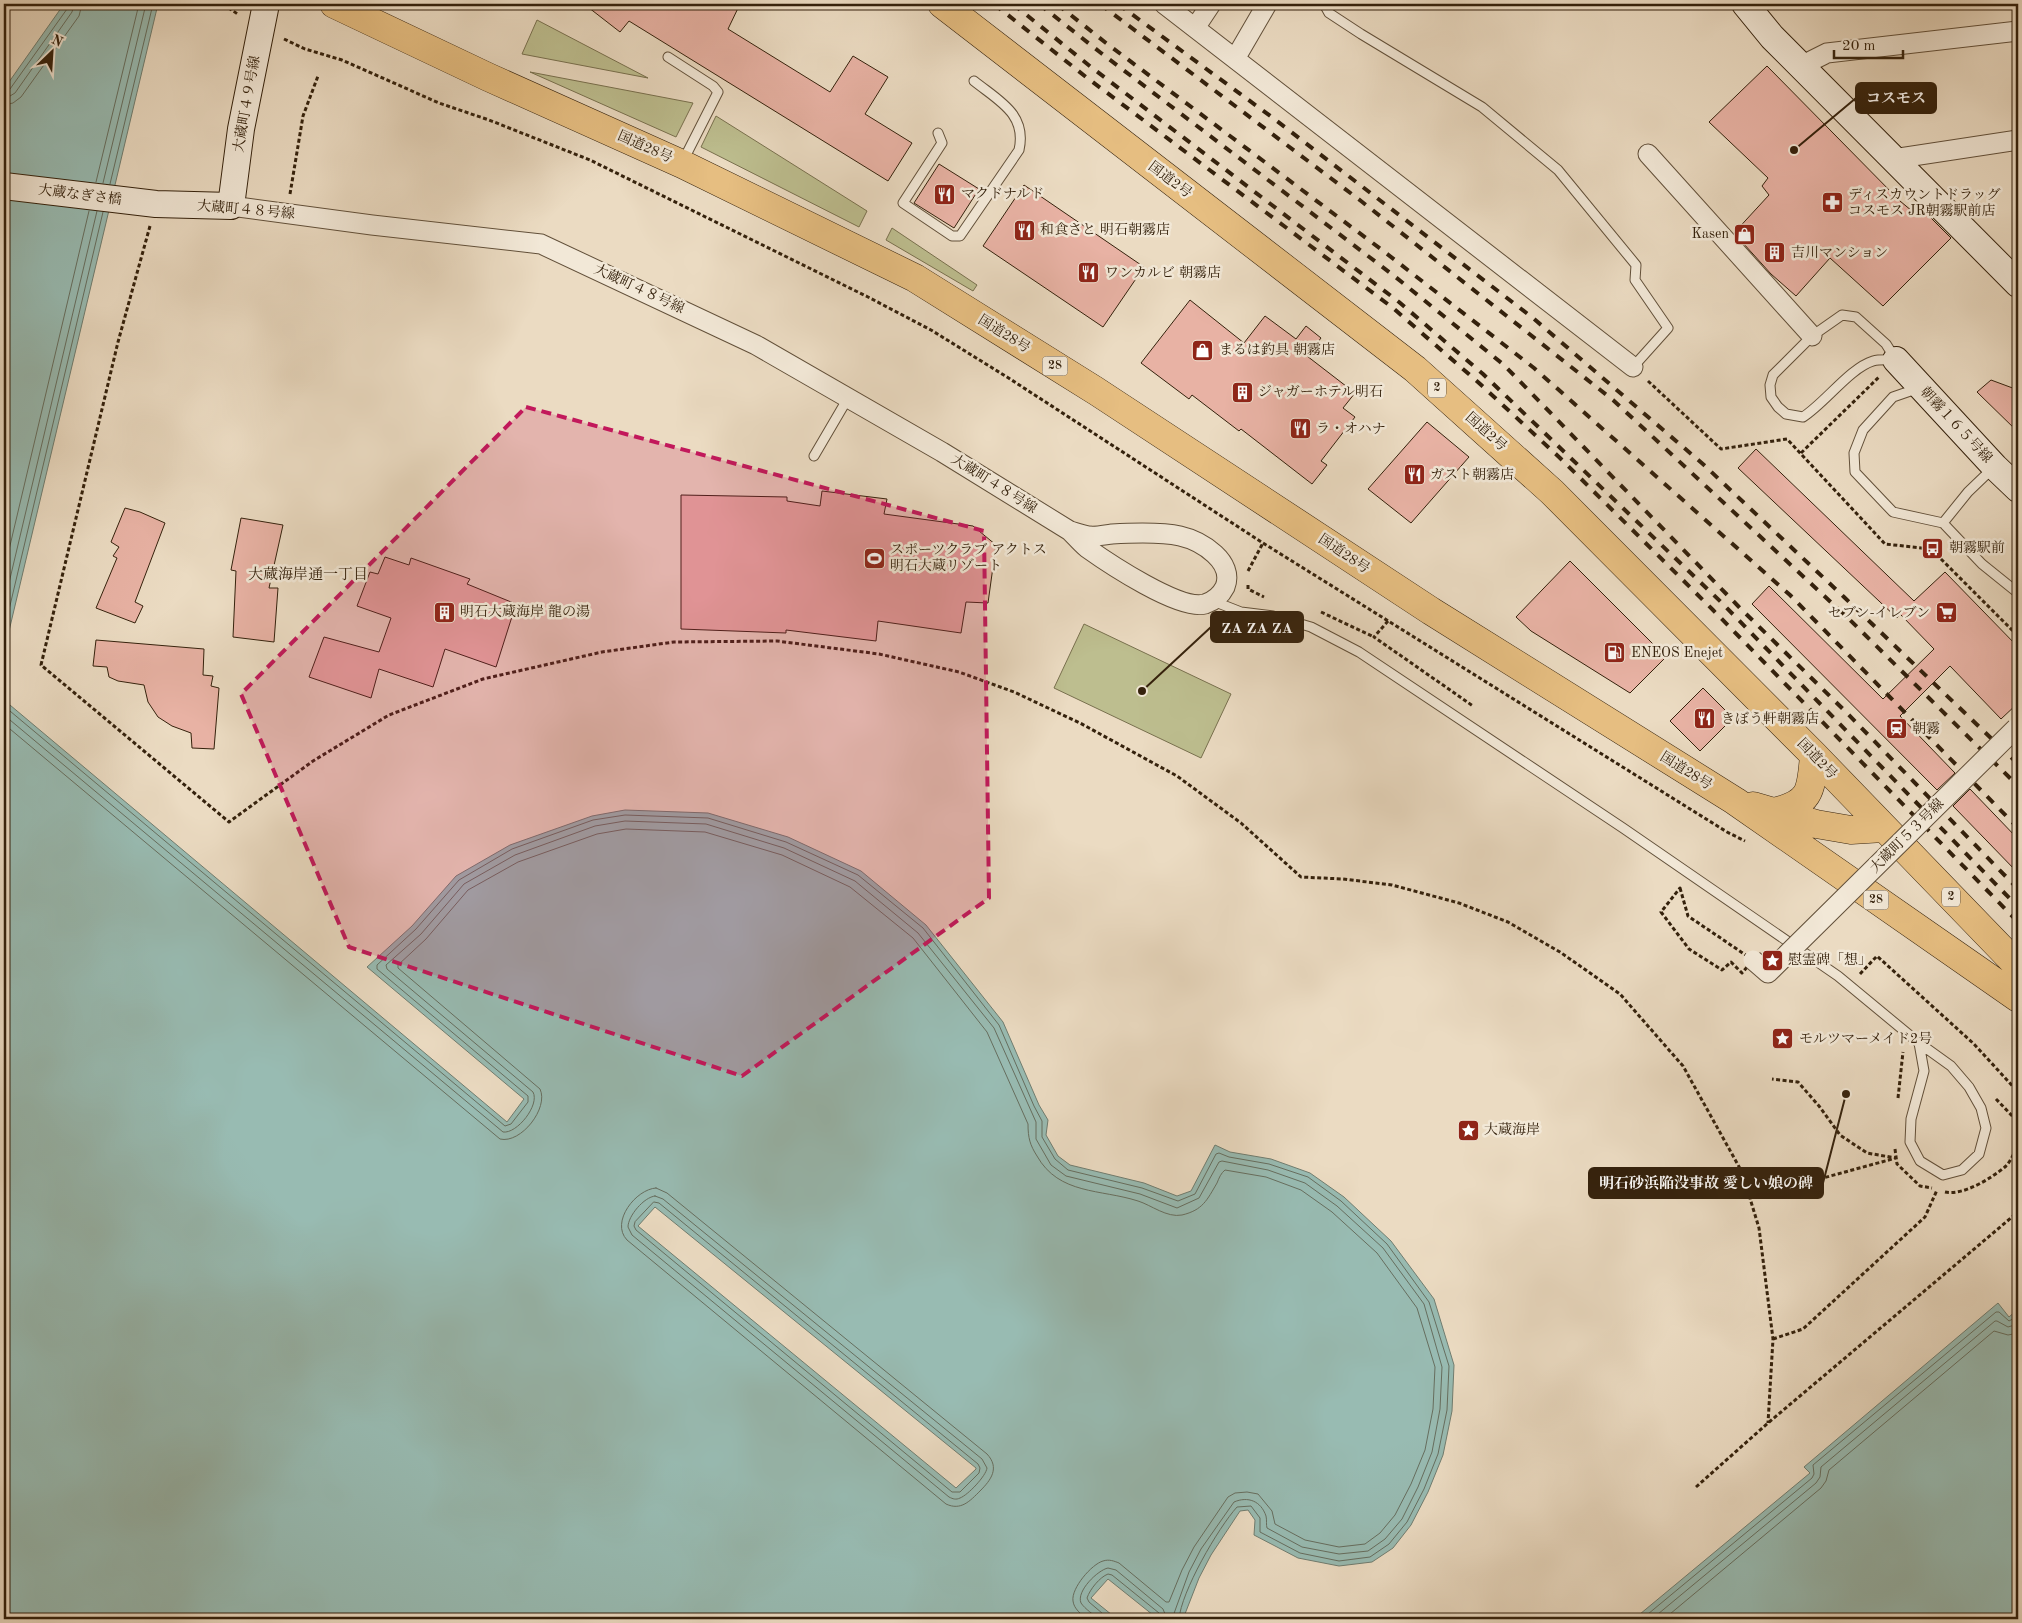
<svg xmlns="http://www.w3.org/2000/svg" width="2022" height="1623" font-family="'Old Standard TT','Noto Serif JP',serif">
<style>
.green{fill:#bdbe8f;stroke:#78704e}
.water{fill:#98bbb2;stroke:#707d70;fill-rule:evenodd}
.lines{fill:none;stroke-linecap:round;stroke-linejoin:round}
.shore{stroke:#666e5f;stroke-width:1}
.building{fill:#e8b2a4;stroke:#34210c}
.lane-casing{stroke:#62503a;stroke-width:11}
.street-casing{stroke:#62503a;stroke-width:21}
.secondary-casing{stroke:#34210c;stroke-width:28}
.highway-casing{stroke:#34210c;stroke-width:29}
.path{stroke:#34210c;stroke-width:3;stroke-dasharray:4 2.5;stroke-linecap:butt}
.lane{stroke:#f2e8d7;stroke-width:9}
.street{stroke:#f2e8d7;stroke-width:19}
.secondary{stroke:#f2e8d7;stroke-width:26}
.highway{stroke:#e6be81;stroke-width:28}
.rail{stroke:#34210c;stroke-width:4;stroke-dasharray:9 9;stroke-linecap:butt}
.street-bridge-casing{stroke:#62503a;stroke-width:21;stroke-linecap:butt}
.street-bridge{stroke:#f2e8d7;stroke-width:19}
.marked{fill:#c2185b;fill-opacity:0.2;stroke:#c2185b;stroke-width:4;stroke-dasharray:10 6;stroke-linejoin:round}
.labels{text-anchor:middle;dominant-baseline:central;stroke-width:5;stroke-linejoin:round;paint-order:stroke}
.shield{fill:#f2e8d7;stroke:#6d5d49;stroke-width:1}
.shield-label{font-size:12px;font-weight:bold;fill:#34210c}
.street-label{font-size:14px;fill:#34210c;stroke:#f2e8d7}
.poi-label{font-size:14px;fill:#34210c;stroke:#f2e8d7;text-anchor:start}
.neighbourhood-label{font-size:15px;fill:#34210c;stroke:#f2e8d7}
.leader{fill:none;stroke:#34210c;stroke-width:2}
.callout-dot{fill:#34210c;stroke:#f2e8d7;stroke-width:2}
.callout{fill:#34210c;stroke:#34210c;stroke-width:2}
.callout-label{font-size:15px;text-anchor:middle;font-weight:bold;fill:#fff}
</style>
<rect width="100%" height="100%" fill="#ebdbc2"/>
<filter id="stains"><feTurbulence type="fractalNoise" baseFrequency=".004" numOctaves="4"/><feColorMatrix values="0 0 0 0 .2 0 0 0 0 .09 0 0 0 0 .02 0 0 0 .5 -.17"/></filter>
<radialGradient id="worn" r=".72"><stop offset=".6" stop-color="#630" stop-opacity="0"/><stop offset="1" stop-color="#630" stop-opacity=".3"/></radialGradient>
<path class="green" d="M537 20 648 78 522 54Z
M530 72 693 103 676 137Z
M716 116 867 211 859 227 701 147Z
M892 228 977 285 973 291 886 240Z
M1084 624 1231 694 1201 758 1054 688Z"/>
<path class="water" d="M64 4H158L4 652V89Z
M4 700 507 1122 524 1099 367 967 412 926 456 876 510 845 592 816 625 810 708 813 788 837 861 871 926 925 1003 1022 1039 1105 1048 1120 1046 1135 1058 1156 1070 1165 1144 1183 1177 1196 1191 1191 1215 1145 1230 1152 1271 1159 1310 1173 1344 1197 1391 1241 1434 1299 1454 1365 1452 1411 1443 1455 1428 1492 1411 1525 1393 1548 1372 1562 1339 1566 1298 1558 1254 1535 1255 1520 1248 1510 1240 1511 1211 1555 1199 1578 1183 1619H1158L1108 1579 1091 1598 1117 1619H4ZM655 1207 976 1468V1469L956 1488 638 1226Z
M1998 1303 2009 1317 2018 1309V1619H1634L1810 1473 1804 1467Z"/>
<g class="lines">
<path class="shore" d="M4 91 10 89 67 9 68 4
M4 97 10 96 15 93 72 12 74 4
M4 105 13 103 21 97 79 16 82 4
M96 182 139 4
M103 183 146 4
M110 184 153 4
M4 571 89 211
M4 604 97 211
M4 631 103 212
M4 706 505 1126 511 1124 528 1102V1096L377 969V965L416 929 459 880 512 849 593 820 625 815 708 818 786 842 858 875 923 928 999 1025 1034 1106 1042 1121V1137L1055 1159 1068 1170 1142 1188 1178 1201 1195 1194 1216 1154 1219 1153 1229 1157 1269 1164 1308 1177 1341 1201 1387 1244 1429 1302 1449 1366 1447 1410 1438 1454 1424 1489 1407 1522 1389 1544 1370 1557 1339 1561 1300 1553 1260 1532V1518L1251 1506 1237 1507C1218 1528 1181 1592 1179 1619
M4 715 503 1132C517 1134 540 1105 533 1092L387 969 386 965 421 934 464 884 515 855 595 826 625 821 706 824 784 848 855 881 918 933 994 1028 1036 1122V1139L1051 1165 1066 1176 1140 1194 1177 1208 1199 1198 1219 1162 1222 1161 1268 1170 1305 1183 1337 1206 1383 1248 1424 1304 1442 1367 1440 1409 1432 1452 1418 1487 1402 1519 1385 1539 1368 1551 1339 1554 1302 1547 1267 1528C1266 1525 1267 1520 1266 1516 1261 1501 1248 1496 1234 1502L1201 1549 1189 1572 1172 1619
M4 724 500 1139C521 1144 549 1108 540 1089L398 968V965L426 939 468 890 518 862 597 834 626 829 705 832 782 855 850 887 913 938 987 1032 1028 1124C1028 1138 1030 1145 1037 1156 1059 1195 1101 1189 1138 1201 1151 1205 1167 1218 1182 1215 1203 1210 1207 1200 1217 1183 1219 1178 1221 1173 1225 1170L1266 1177 1301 1190 1332 1212 1377 1253 1417 1308 1435 1367 1433 1409 1425 1450 1411 1484 1395 1515 1380 1533 1365 1544 1339 1547 1305 1540 1275 1524 1272 1511 1258 1494 1247 1492 1235 1493 1228 1497 1194 1547 1182 1570 1169 1602H1166L1119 1563C1114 1561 1109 1559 1103 1561 1092 1564 1071 1588 1073 1601 1074 1609 1081 1614 1087 1619
M656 1188 667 1193 987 1454C1000 1468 991 1480 980 1491 970 1501 961 1511 946 1504L627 1240C610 1222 636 1189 656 1188Z
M655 1196 663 1199 982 1459 987 1468C986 1476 968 1495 960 1498 956 1500 953 1499 949 1497L632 1235 628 1227C628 1216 644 1197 655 1196Z
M654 1202 659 1203 978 1464 980 1468 979 1473 960 1492H952L636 1230 634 1226 635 1222Z
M1099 1619C1094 1615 1085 1609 1081 1603 1076 1591 1098 1570 1108 1568L1116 1570 1163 1609 1167 1619
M1109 1619 1089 1602 1087 1598C1090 1589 1100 1577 1108 1574L1112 1575 1159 1613 1161 1619
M1642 1619 1812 1478 1814 1474 1813 1465 1996 1312H1999L2009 1321 2018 1316
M1652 1619 1816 1483 1820 1477 1821 1467 1995 1321H1997L2008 1327 2018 1324
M1664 1619 1821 1488 1826 1481 1829 1470 1994 1331 2008 1335 2018 1333"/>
</g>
<path class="building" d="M584 4H740L728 29 830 92 853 56 888 77 865 114 912 143 888 181 629 21 620 32Z
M1767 66 1900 201 1912 211 1918 205 1951 238 1883 306 1830 258 1796 296 1771 274 1734 233 1769 195 1762 186 1768 178 1709 122Z
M939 164 979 189 954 228 914 203Z
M1024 185 1144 267 1103 327 983 246Z
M1190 300 1244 343 1265 316 1296 339 1306 326 1321 338 1307 356 1355 393 1343 408 1355 417 1321 461 1327 465 1312 484 1241 429 1239 431 1192 395 1189 399 1141 363Z
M1991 380 2018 390V432L1977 392Z
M1427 422 1469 457 1411 523 1368 489Z
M1756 449 1914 601 1945 572 2018 647V703L2001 719 1950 666 1900 716 1955 773 1937 790 1752 604 1769 586 1883 699 1934 649 1900 614 1897 618 1738 468Z
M822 491 887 499 884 514 973 526 996 545 988 603 966 602 961 633 878 621 876 641 786 630V633L681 629V495L787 497V501L820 506Z
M125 508 140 512 165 523 135 602 143 606 135 623 96 608 117 558 113 556 119 547 111 542Z
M241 518 283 525 269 588H278L274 642 233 637 236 571 231 570Z
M385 557 409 565 411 558 470 579 467 584 516 604 496 667 445 649 433 687 379 669 371 698 309 677 324 637 379 652 391 618 357 606 370 572 378 574Z
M1570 561 1666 657 1630 693 1531 631 1516 617Z
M96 640 204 649 203 675 213 676 211 686 219 688 214 749 192 748 191 733 172 726 158 717 148 702 144 685 118 681 109 677 107 667 93 666Z
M1703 688 1733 718 1700 751 1670 721Z
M1970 789 2018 839V873L1953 806Z"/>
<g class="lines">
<defs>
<path id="lane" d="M1324 4 1329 13 1361 34 1482 107 1558 170 1636 265 1635 280 1668 328 1633 367
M668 57 713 86 718 92 683 161
M938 133 942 143 903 203 952 236H960L1019 150C1027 114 999 101 974 81
M1842 315 1856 317 1886 344 1896 360C1889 360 1880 359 1873 361 1850 368 1825 403 1803 417L1786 414 1778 407 1771 397 1770 385 1773 375 1812 336Z
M1919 388 1893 397 1863 430 1854 453 1855 472 1893 512 1943 523 1982 564 2018 593
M814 456 848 398
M1943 523 1968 492 1993 468
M1213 601 1241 612 1273 616 1311 627 1359 652 1623 828 1838 976 1919 1043 1951 1066 1969 1087 1981 1108 1986 1128 1979 1154 1962 1170 1943 1175 1920 1161 1910 1142 1911 1119 1924 1071 1919 1043"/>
<path id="street" d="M1164 4 1633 367
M1195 28 1211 4
M1235 59 1267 4
M1801 66 1827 53 2018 31
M1648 154 1812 336
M1893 159 2018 140
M231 206 372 225 541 244 756 345 942 452 1070 531C1076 537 1081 543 1087 548 1108 563 1180 611 1205 604 1214 601 1221 595 1225 587 1235 562 1202 541 1180 536 1162 532 1131 533 1112 534 1104 535 1096 537 1089 536 1083 535 1077 533 1070 531"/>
<path id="secondary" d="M1745 4 1772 37 2018 284
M4 186 156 204 231 206 241 129 266 4
M1896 360 1995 467 2018 489"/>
<path id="highway" d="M334 4 488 77 682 164 915 278 1096 391 1431 611 1735 801 2018 998
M942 4 1415 369 1552 492 1814 755 2018 966
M1753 806 1816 824 1851 830 1884 828
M1774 812C1812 803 1811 790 1814 755"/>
</defs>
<use href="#lane" class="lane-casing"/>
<use href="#street" class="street-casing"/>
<use href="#secondary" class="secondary-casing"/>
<use href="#highway" class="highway-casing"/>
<path class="path" d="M223 4 239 15
M284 39 305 49 342 60 439 103 489 120 590 160 868 297 931 330 1007 377 1263 543 1727 832 1745 841
M290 194 303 116 318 76
M150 226 118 342 41 665 229 822 313 761 389 715 483 679 602 652 674 642 777 641 879 654 959 672 1014 692 1080 723 1177 776 1241 823 1301 877 1343 879 1392 885 1459 903 1508 922 1560 952 1620 994 1683 1066 1742 1172 1759 1228 1773 1339 1768 1423
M1648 381 1721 449 1787 439 1885 544 1931 549 2018 636
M1801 453 1879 377
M1248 571 1263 543
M1248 585V589L1264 597
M1321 612 1374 637
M1388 621 1374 637 1473 706
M1680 888 1688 916 1753 960 1742 973 1731 962 1722 970 1689 949 1661 912Z
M1860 974 1877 956 1974 1044 2018 1092
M1898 1098 1903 1052
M1996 1099 2018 1122
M1895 1149 1897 1164 1920 1186 1932 1188
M1945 1192C1963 1196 1992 1178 2006 1166 2011 1161 2015 1151 2018 1145
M1750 1198 1896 1158 1867 1153 1840 1135 1819 1106 1798 1082 1772 1079
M1773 1339 1803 1329 1925 1217 1937 1190
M1696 1487 1768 1423 2018 1212"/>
<use href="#lane" class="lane"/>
<use href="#street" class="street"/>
<use href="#secondary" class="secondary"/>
<use href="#highway" class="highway"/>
<path class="rail" d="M994 4 1086 77 1393 308 1479 383 1560 458 1713 610 2018 922
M1013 4 1091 67 1399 302 1483 374 1722 603 2018 907
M1039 4 1101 53 1393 275 1504 365 1739 607 1846 712 2018 889
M1057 4 1106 43 1382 250 1534 368 1790 595 2018 828
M1100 4 1361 201 1613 400 1848 618 2018 786
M1118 4 1273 118 1533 318 1704 465 1844 597 2018 764"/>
<defs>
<path id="street-bridge" d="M1753 960 1768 973 2016 728"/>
</defs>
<use href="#street-bridge" class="street-bridge-casing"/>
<use href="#street-bridge" class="street-bridge"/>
</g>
<path class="marked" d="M526 407 984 531 989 898 742 1076 349 947 241 694Z"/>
<defs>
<symbol id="restaurant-square" viewBox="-11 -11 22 22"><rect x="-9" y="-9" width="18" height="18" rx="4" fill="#8f2418" stroke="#f2e8d7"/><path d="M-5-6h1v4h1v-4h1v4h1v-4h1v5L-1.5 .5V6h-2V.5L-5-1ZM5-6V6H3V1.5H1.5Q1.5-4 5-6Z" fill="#fff"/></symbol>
<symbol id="pharmacy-square" viewBox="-11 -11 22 22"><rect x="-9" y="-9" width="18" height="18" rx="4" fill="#8f2418" stroke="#f2e8d7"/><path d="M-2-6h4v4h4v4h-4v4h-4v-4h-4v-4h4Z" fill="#fff"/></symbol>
<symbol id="shop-square" viewBox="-11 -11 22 22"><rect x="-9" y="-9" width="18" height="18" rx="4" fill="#8f2418" stroke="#f2e8d7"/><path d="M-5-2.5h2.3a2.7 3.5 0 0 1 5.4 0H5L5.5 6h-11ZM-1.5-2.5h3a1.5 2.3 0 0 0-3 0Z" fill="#fff"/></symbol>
<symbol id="building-square" viewBox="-11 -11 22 22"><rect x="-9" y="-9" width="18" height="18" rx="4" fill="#8f2418" stroke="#f2e8d7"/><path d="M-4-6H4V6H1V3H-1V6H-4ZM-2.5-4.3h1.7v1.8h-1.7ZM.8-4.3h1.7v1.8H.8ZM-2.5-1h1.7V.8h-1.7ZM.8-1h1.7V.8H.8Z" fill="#fff"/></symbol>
<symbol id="bus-square" viewBox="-11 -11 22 22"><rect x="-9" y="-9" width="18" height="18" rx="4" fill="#8f2418" stroke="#f2e8d7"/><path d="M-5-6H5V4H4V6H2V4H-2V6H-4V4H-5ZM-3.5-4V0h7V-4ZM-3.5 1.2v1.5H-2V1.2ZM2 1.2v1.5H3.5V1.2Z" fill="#fff"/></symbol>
<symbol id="stadium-square" viewBox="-11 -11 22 22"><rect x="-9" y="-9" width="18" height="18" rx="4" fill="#8f2418" stroke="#f2e8d7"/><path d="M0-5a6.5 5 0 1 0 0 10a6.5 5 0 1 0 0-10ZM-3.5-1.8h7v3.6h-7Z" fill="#fff"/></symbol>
<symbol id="supermarket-square" viewBox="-11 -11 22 22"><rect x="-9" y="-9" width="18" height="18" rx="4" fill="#8f2418" stroke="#f2e8d7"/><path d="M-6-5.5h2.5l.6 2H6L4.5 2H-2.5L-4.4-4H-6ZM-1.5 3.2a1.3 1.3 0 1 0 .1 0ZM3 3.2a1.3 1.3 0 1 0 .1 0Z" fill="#fff"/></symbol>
<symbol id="fuel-square" viewBox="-11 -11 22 22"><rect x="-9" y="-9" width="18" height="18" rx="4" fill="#8f2418" stroke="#f2e8d7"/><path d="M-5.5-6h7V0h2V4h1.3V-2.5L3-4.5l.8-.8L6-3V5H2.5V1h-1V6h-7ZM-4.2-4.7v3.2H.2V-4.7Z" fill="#fff"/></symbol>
<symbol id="station-square" viewBox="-11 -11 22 22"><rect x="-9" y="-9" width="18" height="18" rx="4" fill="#8f2418" stroke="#f2e8d7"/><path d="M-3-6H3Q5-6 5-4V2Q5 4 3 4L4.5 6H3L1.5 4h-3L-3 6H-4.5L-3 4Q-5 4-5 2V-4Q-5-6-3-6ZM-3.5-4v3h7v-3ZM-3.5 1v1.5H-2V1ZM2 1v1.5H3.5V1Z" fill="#fff"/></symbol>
<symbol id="sight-square" viewBox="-11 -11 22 22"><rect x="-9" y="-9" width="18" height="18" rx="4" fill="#8f2418" stroke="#f2e8d7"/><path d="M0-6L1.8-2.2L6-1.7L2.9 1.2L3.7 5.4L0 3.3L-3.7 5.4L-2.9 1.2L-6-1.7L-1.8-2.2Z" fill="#fff"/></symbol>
</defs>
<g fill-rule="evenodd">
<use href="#restaurant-square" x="932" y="182" width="25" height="25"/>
<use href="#pharmacy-square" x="1820" y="190" width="25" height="25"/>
<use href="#restaurant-square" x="1012" y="218" width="25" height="25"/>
<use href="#shop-square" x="1732" y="222" width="25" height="25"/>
<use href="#building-square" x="1762" y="240" width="25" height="25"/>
<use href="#restaurant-square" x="1076" y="260" width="25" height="25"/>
<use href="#shop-square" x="1190" y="338" width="25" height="25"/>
<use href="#building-square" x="1230" y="380" width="25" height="25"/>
<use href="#restaurant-square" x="1288" y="416" width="25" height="25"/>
<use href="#restaurant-square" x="1402" y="462" width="25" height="25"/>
<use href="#bus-square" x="1920" y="536" width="25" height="25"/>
<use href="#stadium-square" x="862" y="546" width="25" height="25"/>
<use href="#building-square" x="432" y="600" width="25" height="25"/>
<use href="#supermarket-square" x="1934" y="600" width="25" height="25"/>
<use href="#fuel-square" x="1602" y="640" width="25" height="25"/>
<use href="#restaurant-square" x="1692" y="706" width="25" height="25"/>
<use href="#station-square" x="1884" y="716" width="25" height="25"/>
<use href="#sight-square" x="1760" y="948" width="25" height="25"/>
<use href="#sight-square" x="1770" y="1026" width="25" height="25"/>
<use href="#sight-square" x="1456" y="1118" width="25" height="25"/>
</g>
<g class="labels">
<g class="shield">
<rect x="1042.5" y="356.5" width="25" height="19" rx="4"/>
<rect x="1428" y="378.5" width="18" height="19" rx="4"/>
<rect x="1942" y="887.5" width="18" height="19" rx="4"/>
<rect x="1863.5" y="890.5" width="25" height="19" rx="4"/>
</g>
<g class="shield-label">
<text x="1055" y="366">28</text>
<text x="1437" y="388">2</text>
<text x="1951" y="897">2</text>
<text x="1876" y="900">28</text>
</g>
<g class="street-label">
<text transform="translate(247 104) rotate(-80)">大蔵町４９号線</text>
<text transform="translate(645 147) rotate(24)">国道28号</text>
<text transform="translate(1170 180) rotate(37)">国道2号</text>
<text transform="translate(80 195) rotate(7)">大蔵なぎさ橋</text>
<text transform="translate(246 210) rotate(5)">大蔵町４８号線</text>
<text transform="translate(639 289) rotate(25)">大蔵町４８号線</text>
<text transform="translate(1004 334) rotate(32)">国道28号</text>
<text transform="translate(1956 425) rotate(47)">朝霧１６５号線</text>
<text transform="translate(1486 432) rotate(42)">国道2号</text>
<text transform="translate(994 484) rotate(32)">大蔵町４８号線</text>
<text transform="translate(1344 554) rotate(34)">国道28号</text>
<text transform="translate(1817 759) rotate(46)">国道2号</text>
<text transform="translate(1686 771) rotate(32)">国道28号</text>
<text transform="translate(1907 836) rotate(-45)">大蔵町５３号線</text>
</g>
<g class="poi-label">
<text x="961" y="194">マクドナルド</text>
<text x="1848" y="195">ディスカウントドラッグ<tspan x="1848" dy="16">コスモス JR朝霧駅前店</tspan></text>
<text x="1040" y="230">和食さと 明石朝霧店</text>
<text x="1729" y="234" text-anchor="end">Kasen</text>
<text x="1791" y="253">吉川マンション</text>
<text x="1105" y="273">ワンカルビ 朝霧店</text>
<text x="1219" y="350">まるは釣具 朝霧店</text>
<text x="1258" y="392">ジャガーホテル明石</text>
<text x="1316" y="429">ラ・オハナ</text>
<text x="1430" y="475">ガスト朝霧店</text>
<text x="1949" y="548">朝霧駅前</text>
<text x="890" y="550">スポーツクラブ アクトス<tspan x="890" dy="16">明石大蔵リゾート</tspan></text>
<text x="460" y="612">明石大蔵海岸 龍の湯</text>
<text x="1930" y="613" text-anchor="end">セブン-イレブン</text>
<text x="1631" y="653">ENEOS Enejet</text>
<text x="1721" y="719">きぼう軒朝霧店</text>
<text x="1912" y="729">朝霧</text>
<text x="1788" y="960">慰霊碑「想」</text>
<text x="1799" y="1039">モルツマーメイド2号</text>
<text x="1484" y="1130">大蔵海岸</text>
</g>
<g class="neighbourhood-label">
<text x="308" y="575">大蔵海岸通一丁目</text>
</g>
</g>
<path class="leader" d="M1794 150L1856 98M1142 691L1211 627M1846 1094L1823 1183"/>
<g class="callout-dot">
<circle cx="1794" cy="150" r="5"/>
<circle cx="1142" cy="691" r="5"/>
<circle cx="1846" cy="1094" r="5"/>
</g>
<g class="callout">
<rect x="1856" y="83" width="80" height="30" rx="5"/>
<rect x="1211" y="612" width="92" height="30" rx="5"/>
<rect x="1589" y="1168" width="234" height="30" rx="5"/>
</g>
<g class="callout-label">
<text x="1896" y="103">コスモス</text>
<text x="1257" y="633">ZA ZA ZA</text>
<text x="1706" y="1188">明石砂浜陥没事故 愛しい娘の碑</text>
</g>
<rect width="2022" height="1623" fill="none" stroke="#ebdbc2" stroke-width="20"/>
<rect x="5" y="5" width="2012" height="1613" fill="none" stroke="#34210c" stroke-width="2.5"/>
<rect x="10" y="10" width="2002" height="1603" fill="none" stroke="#34210c"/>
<g transform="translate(52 52) rotate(25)" stroke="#f2e8d7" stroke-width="4" paint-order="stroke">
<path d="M0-4L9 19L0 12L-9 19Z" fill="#34210c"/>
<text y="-8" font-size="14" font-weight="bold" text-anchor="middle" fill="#34210c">N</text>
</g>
<path d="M1834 50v8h69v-8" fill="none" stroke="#34210c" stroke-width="2.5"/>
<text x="1842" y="50" font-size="15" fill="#34210c" stroke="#f2e8d7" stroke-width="4" paint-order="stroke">20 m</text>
<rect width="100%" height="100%" filter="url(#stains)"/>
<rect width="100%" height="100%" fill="url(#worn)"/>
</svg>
